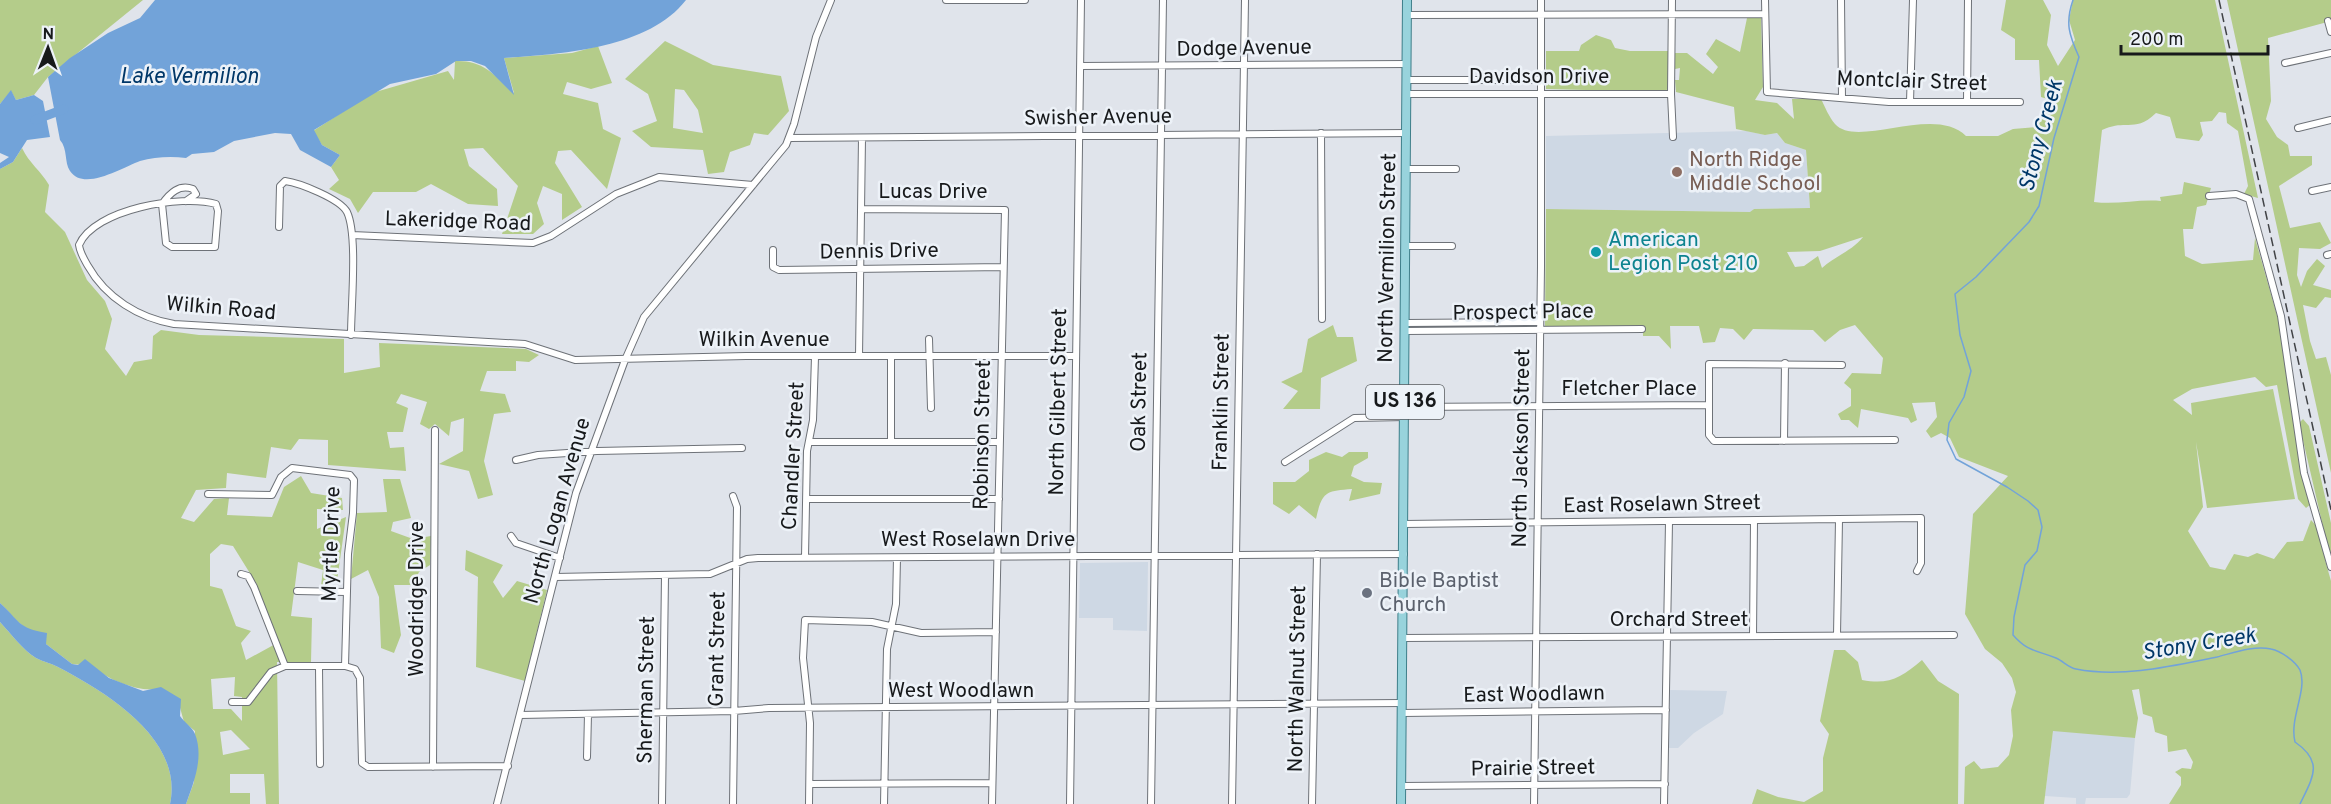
<svg xmlns="http://www.w3.org/2000/svg" width="2331" height="804" font-family="Overpass,sans-serif">
<style>
.built{fill:#ced8e4}
.green{fill:#b4cc8a;fill-rule:evenodd}
.water{fill:#72a3d9}
.lines{fill:none;stroke-linecap:round;stroke-linejoin:round}
.stream{stroke:#72a3d9;stroke-width:1.5}
.river{stroke:#72a3d9;stroke-width:9}
.minor-casing{stroke:#6e7278;stroke-width:8}
.major-casing{stroke:#3f7f8a;stroke-width:10}
.minor{stroke:#fff;stroke-width:6}
.major{stroke:#98d3dc;stroke-width:8}
.rail{stroke:#414346;stroke-width:1.5;stroke-dasharray:9 4.5;stroke-linecap:butt}
.education-dot{fill:#8d6e63;stroke:#edf2f8;stroke-width:2}
.culture-dot{fill:#0f9aa8;stroke:#edf2f8;stroke-width:2}
.worship-dot{fill:#6b7280;stroke:#edf2f8;stroke-width:2}
.labels{text-anchor:middle;dominant-baseline:central;stroke-width:5;stroke-linejoin:round;paint-order:stroke}
.shield{fill:#edf2f8;stroke:#575a5d;stroke-width:1.5}
.shield-label{font-size:20px;font-weight:bold;fill:#17191b}
.street-label{font-size:21px;fill:#17191b;stroke:#edf2f8}
.education-label{font-size:21px;fill:#785e54;stroke:#edf2f8;text-anchor:start}
.culture-label{font-size:21px;fill:#0d838f;stroke:#edf2f8;text-anchor:start}
.worship-label{font-size:21px;fill:#5b616d;stroke:#edf2f8;text-anchor:start}
.water-label{font-size:22px;font-style:italic;fill:#003768;stroke:#edf2f8}
</style>
<rect width="100%" height="100%" fill="#e0e4eb"/>
<path class="built" d="M1747 131 1765 135 1777 133 1785 143 1806 150 1810 208 1754 209 1751 212 1546 209V136Z
M1148 562 1147 631 1113 630V618H1079L1080 563Z
M1670 690 1727 691 1723 714 1694 733 1678 748H1668Z
M2053 730 2135 738 2130 794 2127 798H2086L2085 804H2076V798L2045 796Z"/>
<path class="green" d="M0 0H143L48 77 34 95 16 100 11 91 0 104Z
M2006 0H2043L2051 15 2047 45 2058 66 2075 40 2069 20 2073 0H2215L2258 198 2244 194 2248 186 2238 131 2227 123 2226 113 2219 112 2212 121 2200 122 2203 135 2199 141 2176 138 2170 117 2156 113C2134 134 2127 118 2102 130L2094 202C2117 205 2138 199 2161 201L2160 197 2182 194 2184 182 2211 188 2206 205 2197 207 2193 229H2183L2185 256 2202 264 2253 260 2255 238 2280 326 2301 474 2311 504 2306 508 2298 499 2277 385 2266 387 2255 377 2192 389 2173 400 2192 415 2191 403 2273 389 2295 499 2207 508 2196 442 2203 507 2188 531 2210 567 2225 570 2234 554 2248 557 2257 553 2274 559 2287 542 2303 541 2311 520 2325 535 2299 423 2303 419 2309 426 2331 523V558L2325 560 2331 581V804H2169L2181 785V777L2175 772 2182 768 2191 769 2193 762 2186 749 2168 752 2167 736 2155 732 2152 717 2143 714 2139 689 2132 690 2138 718 2135 738 2053 731 2044 804H1964L1965 767 1974 761 1981 769 1998 767 2009 755 2013 736 2011 710 2016 692 2012 678 2002 663 1985 649 1965 614 1973 514 2008 476 1959 457 1950 438 1941 433 1931 438 1926 431 1937 417 1935 402 1912 403 1917 420 1911 423 1908 418 1861 409 1858 428 1849 420H1841L1838 414 1851 406V389L1844 383 1852 373 1881 374 1883 358 1855 325 1840 330 1825 342 1813 330 1753 329 1744 340 1733 329 1720 328 1715 342 1703 343 1699 326H1670L1671 349 1659 336H1643V326H1545L1546 209 1750 212 1754 209 1810 208 1806 150 1785 143 1777 133 1765 135 1736 129 1734 107 1676 92 1675 80H1679L1680 68 1675 69V53H1687L1713 74 1718 67 1706 54 1716 39 1740 52 1747 18H1761L1763 87 1755 100 1777 103 1794 119 1792 99H1821C1825 107 1829 117 1835 124 1857 149 1934 104 1966 136H1998L2013 129 2036 127 2054 101 2041 97 2039 60H2015V39L2001 30ZM1863 237C1852 251 1835 256 1822 268L1818 256 1804 266 1795 267 1787 252 1820 251Z
M2227 0H2331V21L2268 38 2271 101 2266 119 2277 137 2288 145 2290 156H2312V165L2279 186 2290 228 2320 222 2331 243 2320 249 2299 248 2297 275 2301 287 2307 271 2317 259 2325 266 2313 285 2331 290V298L2325 297 2316 308 2303 305 2310 341 2316 359 2326 357 2331 375V473Z
M1596 35 1611 40 1615 48 1630 51H1670L1669 87 1665 92 1546 89V51H1579L1581 45Z
M665 41 713 65 781 76 789 111 768 135 754 133 750 145 730 152 724 172 708 174 703 150 651 147 632 131 657 121 648 94 625 79ZM675 89 684 90 698 110 703 133 673 128Z
M598 46 612 83 591 89 567 82 563 94 598 103 603 129 621 138 607 189 571 150 558 151 555 163 582 207 562 220V194L543 186 537 203 544 224 533 234H502L518 186 483 148 464 149 469 166 497 189 498 206 468 204 431 184 416 192H373L358 213 350 199 329 189 339 180 331 167 340 155 322 145 313 131 372 93 448 71 454 80 455 61C484 60 494 75 514 93L504 58 572 53Z
M22 148C29 163 41 171 49 185L45 212 65 232 87 280 105 301 112 319 105 349 126 376 134 362 152 359 153 336 161 330 199 335 344 339V373L380 367 379 343 526 349 539 355 529 362 516 361V371H487L480 391 505 394 511 412 494 414 484 461 493 495 478 499 469 471 439 464 463 451 464 418 451 422 449 436 435 424 429 429 420 424 427 402 401 394 396 403 408 408 403 432H387L390 448 404 447 406 471 328 465V440L299 439 291 450 271 447 266 478 227 473 226 488 196 490 181 518 194 522 214 499 229 498 227 515 272 517 284 487 301 476 311 493 342 498 343 510 317 509V529L346 517 337 581 321 586 323 570 298 562 291 616 312 618 311 662H277L279 804H266L264 774H230V793H250V804H186L194 782 195 731 184 722 179 704 161 688C143 694 106 680 93 666L72 664 46 644 43 633C22 632 14 616 0 603V169L13 162ZM221 544 233 546 256 583 279 642 246 660 241 643 251 631 236 626 222 589 210 586V554ZM235 677 234 696 242 697V721L231 709H213L211 679ZM231 730 250 749 223 755 220 732Z
M1333 325 1337 337H1353L1357 361 1321 378 1320 409H1283L1298 391 1281 382 1302 372 1308 339Z
M1326 452 1342 457 1349 452H1368V458L1354 466 1351 476 1364 482 1382 483 1380 494 1349 501 1352 489C1325 491 1322 492 1316 519L1299 505 1289 514 1273 504V482H1295L1309 471V460Z
M383 479H400L411 518 393 522 391 531 413 539 431 536 430 565 419 572 413 585H394L401 635 394 653 381 648 379 597 368 570 351 579 357 513 387 512Z
M466 550 503 565 493 582 503 598 517 581 547 590 525 681 476 667 478 577 465 570Z
M0 622C12 635 22 649 36 658 43 662 51 663 58 667 106 692 184 739 170 804H0Z
M1834 650H1845L1858 662 1862 680C1889 685 1901 678 1922 660L1938 681 1959 694 1958 804H1752L1757 789 1778 797 1804 802 1823 791V758L1829 734 1820 721Z"/>
<path class="water" d="M155 0H686C648 49 561 54 504 58L514 95 485 66 471 61H456L436 74 390 84 314 130 322 145 340 155 331 167 300 150 291 134 275 133 234 141 214 152 192 154 186 158C171 156 154 157 140 161 123 167 84 192 70 171 64 162 68 149 60 140L48 77 70 58 108 33 140 18Z
M11 90 16 100 34 95 43 101 50 137 27 140 13 162 0 169V163L9 157 0 153V104Z
M0 603C20 621 17 628 47 633L46 644 72 664 78 665 85 659 109 678 143 691 161 687 181 699 180 716C184 722 193 728 195 734 204 757 194 782 186 804H170C184 739 106 692 58 667 51 663 43 662 36 658 22 649 12 635 0 622Z"/>
<g class="lines">
<path class="stream" d="M2073 0C2065 23 2069 35 2079 57L2054 138 2039 206 2029 222 1976 277 1955 294 1960 335 1971 371 1964 397 1949 423 1947 440 1956 459 2007 487 2028 501 2038 510 2042 527 2037 551 2025 565 2014 617 2013 635C2028 652 2036 650 2056 658 2063 661 2069 668 2076 669 2122 678 2172 666 2217 657 2233 653 2254 645 2271 649 2281 651 2295 661 2300 670 2308 690 2289 718 2295 742 2324 762 2313 777 2300 804"/>
<path class="river" d="M35 120 64 109"/>
<defs>
<path id="minor" d="M946 0H1025
M1672 0 1671 94 1673 137
M1765 0 1767 92 1889 102H2020
M1841 0 1842 98
M1407 15 1765 14
M2328 21 2331 32
M2285 63 2331 53
M1080 66 1407 64
M1407 80H1541
M1407 94H1671
M1967 101 1968 0
M1910 102 1913 0
M2298 128 2331 120
M1321 133 1322 319
M789 138 1407 133
M1407 169H1456
M2312 191 2331 187
M2209 196 2236 194 2249 199 2281 316 2304 473 2331 567
M186 201 196 194 193 189C179 184 170 193 162 204L166 243 172 247H215L218 211 216 204C182 194 94 209 79 245 80 253 84 259 88 266 106 298 139 318 174 324L525 344 575 360 746 356H1076
M861 209 1005 210 992 804
M279 227 280 186 285 181C300 183 340 199 347 212 358 235 351 306 351 335
M352 235 533 243 551 236 616 194 659 177 753 185
M1407 246H1452
M773 250V267L779 270 1003 267
M2327 255 2331 254
M1406 323 1540 322
M1406 331 1642 329
M929 339 931 408
M859 356 862 138
M891 356V442
M1842 365 1709 364V435L1714 441 1895 440
M1405 407 1709 405
M1784 441 1785 363
M809 442H999
M516 460 538 455 597 451 742 448
M1285 462 1354 418 1405 417
M208 494 272 495 281 477 292 468 350 475 354 480 353 513 348 554 345 666 355 669 360 678 362 763 368 767 508 766
M807 499H999
M1404 524 1921 518V563L1917 571
M511 536 516 543 560 558
M805 557 807 451 813 420 815 357
M241 574 248 576 254 587 285 666H345
M555 577 710 574 747 559 758 558 1404 554
M297 591 346 592
M1837 635 1839 520
M1753 636 1754 521
M1403 638 1954 635
M319 667 320 764
M232 702H248L271 672 285 666
M1402 713 1666 710
M520 715 734 711 769 708 1402 703
M587 757 588 714
M433 767 435 430
M810 784 992 783
M1402 786 1665 784
M497 804 576 493 625 360 644 317 786 145 794 124 816 37 831 0
M662 804 665 576
M733 804 737 507 733 496
M809 804 810 723 803 658 805 620 872 622 921 633 996 632
M884 804 887 649 896 604 897 558
M1070 804 1081 0
M1151 804 1163 0
M1232 804 1245 0
M1312 804 1317 554
M1534 804 1541 267V0
M1664 804 1669 522"/>
<path id="major" d="M1401 804 1407 0"/>
</defs>
<use href="#minor" class="minor-casing"/>
<use href="#major" class="major-casing"/>
<use href="#minor" class="minor"/>
<use href="#major" class="major"/>
<path class="rail" d="M2219 0 2331 510"/>
</g>
<circle class="education-dot" cx="1677" cy="172" r="6"/>
<circle class="culture-dot" cx="1596" cy="252" r="6"/>
<circle class="worship-dot" cx="1367" cy="593" r="6"/>
<g class="labels">
<rect class="shield" x="1366" y="385" width="78" height="34" rx="4.5"/>
<g class="shield-label">
<text x="1405" y="402">US 136</text>
</g>
<g class="street-label">
<text transform="translate(1244 49) rotate(-1)">Dodge Avenue</text>
<text x="1539" y="77">Davidson Drive</text>
<text transform="translate(1912 82) rotate(2)">Montclair Street</text>
<text transform="translate(1098 118) rotate(-1)">Swisher Avenue</text>
<text x="933" y="192">Lucas Drive</text>
<text transform="translate(458 222) rotate(2)">Lakeridge Road</text>
<text transform="translate(879 252) rotate(-1)">Dennis Drive</text>
<text transform="translate(1388 258) rotate(-89)">North Vermilion Street</text>
<text transform="translate(221 309) rotate(5)">Wilkin Road</text>
<text transform="translate(1523 313) rotate(-1)">Prospect Place</text>
<text x="764" y="340">Wilkin Avenue</text>
<text x="1629" y="389">Fletcher Place</text>
<text transform="translate(1059 402) rotate(-89)">North Gilbert Street</text>
<text transform="translate(1140 402) rotate(-89)">Oak Street</text>
<text transform="translate(1222 402) rotate(-89)">Franklin Street</text>
<text transform="translate(983 435) rotate(-89)">Robinson Street</text>
<text transform="translate(1522 448) rotate(-89)">North Jackson Street</text>
<text transform="translate(794 456) rotate(-87)">Chandler Street</text>
<text transform="translate(1662 505) rotate(-1)">East Roselawn Street</text>
<text transform="translate(558 511) rotate(-74)">North Logan Avenue</text>
<text x="978" y="540">West Roselawn Drive</text>
<text transform="translate(332 544) rotate(-88)">Myrtle Drive</text>
<text transform="translate(417 599) rotate(-90)">Woodridge Drive</text>
<text x="1679" y="620">Orchard Street</text>
<text transform="translate(718 649) rotate(-89)">Grant Street</text>
<text transform="translate(1298 679) rotate(-89)">North Walnut Street</text>
<text transform="translate(647 690) rotate(-89)">Sherman Street</text>
<text x="961" y="691">West Woodlawn</text>
<text transform="translate(1534 695) rotate(-1)">East Woodlawn</text>
<text transform="translate(1533 769) rotate(-1)">Prairie Street</text>
</g>
<g class="education-label">
<text x="1689" y="160">North Ridge<tspan x="1689" dy="24">Middle School</tspan></text>
</g>
<g class="culture-label">
<text x="1608" y="240">American<tspan x="1608" dy="24">Legion Post 210</tspan></text>
</g>
<g class="worship-label">
<text x="1379" y="581">Bible Baptist<tspan x="1379" dy="24">Church</tspan></text>
</g>
<g class="water-label">
<text x="189" y="77">Lake Vermilion</text>
<text transform="translate(2042 136) rotate(-75)">Stony Creek</text>
<text transform="translate(2199 645) rotate(-9)">Stony Creek</text>
</g>
</g>
<g transform="translate(48 48) rotate(1)" stroke="#edf2f8" stroke-width="4.5" paint-order="stroke">
<path d="M0-4.5L10 22L0 15L-10 22Z" fill="#17191b"/>
<text y="-9" font-size="16" font-weight="bold" text-anchor="middle" fill="#17191b">N</text>
</g>
<path d="M2121 45v9h147v-9" fill="none" stroke="#17191b" stroke-width="3"/>
<text x="2130" y="45" font-size="18" fill="#17191b" stroke="#edf2f8" stroke-width="4.5" paint-order="stroke">200 m</text>
</svg>
